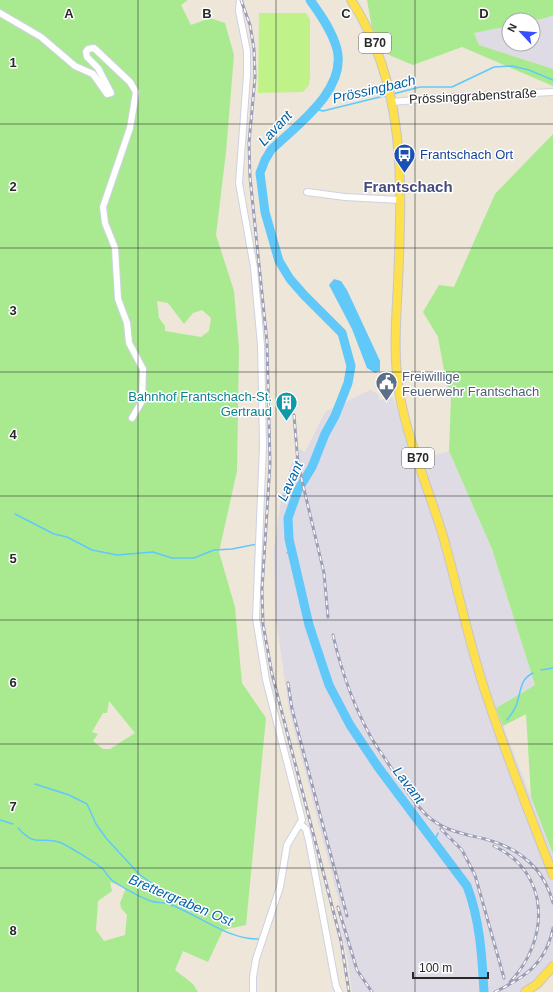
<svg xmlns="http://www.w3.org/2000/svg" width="553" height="992" font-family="Arial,sans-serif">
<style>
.industrial{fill:#dedbe5}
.green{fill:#a9ea90;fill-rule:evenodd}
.pitch{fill:#c0f28a}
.water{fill:#61c8fa}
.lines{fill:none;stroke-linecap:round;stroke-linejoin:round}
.stream{stroke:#61c8fa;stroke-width:1.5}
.river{stroke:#61c8fa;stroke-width:9}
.minor-casing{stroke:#cfd1e4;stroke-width:8}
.major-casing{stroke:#c7c7c7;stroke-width:10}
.minor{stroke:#fff;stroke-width:6}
.major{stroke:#fee04d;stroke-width:8}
.rail-casing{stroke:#9c9eb6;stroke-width:3}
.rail{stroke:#fff;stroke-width:1.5;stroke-dasharray:4.5;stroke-linecap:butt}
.grid{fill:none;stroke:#292929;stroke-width:1;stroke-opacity:0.55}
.labels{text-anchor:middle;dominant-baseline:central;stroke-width:3;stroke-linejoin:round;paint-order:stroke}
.shield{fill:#fff;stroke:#696969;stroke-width:1}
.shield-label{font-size:12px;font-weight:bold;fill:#292929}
.street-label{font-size:13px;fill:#292929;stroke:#fff}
.transit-label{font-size:13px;fill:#164399;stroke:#fff;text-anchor:start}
.service-label{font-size:13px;fill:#4e5e75;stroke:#fff;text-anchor:start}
.culture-label{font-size:13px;fill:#0d838f;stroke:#fff;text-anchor:end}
.water-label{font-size:14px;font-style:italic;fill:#0063a7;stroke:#fff}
.quarter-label{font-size:15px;font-weight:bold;fill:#454c7e;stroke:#fff}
.grid-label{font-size:13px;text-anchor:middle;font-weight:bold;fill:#292929;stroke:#fff;stroke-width:3;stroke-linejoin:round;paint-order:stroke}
</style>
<rect width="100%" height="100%" fill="#ede6d9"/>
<path class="industrial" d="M553 15V69L479 45 474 33 509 26V44H533V21Z
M370 390 378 394 380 400 393 397 413 462 449 451 492 549 535 685 496 708 553 854V973L542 987 529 992H352L347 955 340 926 345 925 289 710 275 611 274 549 282 492 291 465 300 449 305 452 325 412Z"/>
<path class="green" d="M0 0H188L181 5 191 25 210 18 225 23 234 55 226 152 216 235 234 291 239 348 237 471 219 552 235 607 242 683 266 718 246 925 223 930 208 962 183 951 175 970 193 984 198 992H0ZM157 301 168 303 184 324 193 313 202 310 211 318 209 331 201 337 165 331V326L159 318ZM109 701 135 733 110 749H103L93 741 98 734 92 732 103 713H107ZM110 882 126 888 120 903 121 908 127 915 125 935 104 941 96 930 98 901 112 891Z
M367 0H553V15C539 22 525 20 509 20V26L474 33 479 45 553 69V86L462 47 413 65 389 55 372 28Z
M553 134V854L531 797 526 714 503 726 496 708 535 685 492 549 449 451 451 399 446 382 438 337 423 312 439 285 454 287 495 194Z"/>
<path class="pitch" d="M259 13H306L310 20V77L309 85 303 92 258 93Z"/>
<path class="water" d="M334 279 341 281 347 290 380 361V371L375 373 367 368 352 329 329 285Z"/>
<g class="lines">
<path class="stream" d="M393 94 420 87H452L494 67 512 66 529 70 553 80
M313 108 323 111 388 95
M15 514 54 534 67 537 92 550 117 555 153 552 172 558H194L214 550 232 549 257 544
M287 553H293
M541 670 553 668
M507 720C511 715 515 710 517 703 521 691 520 679 533 673
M35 784 69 795 87 804 96 824 106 838 139 874 167 895V903
M0 820 13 824
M18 828C36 848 39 836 59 842 67 845 96 863 103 869 106 873 109 878 113 881 122 887 141 898 151 901 156 903 163 902 169 904 197 914 228 940 259 939
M434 842 438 833"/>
<path class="river" d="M310 0C321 15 332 31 337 49 347 90 297 125 271 150L265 160 260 173 265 212 279 261 290 279 304 295 342 333 351 366 348 383 335 416 325 434 312 467 298 490 288 518 289 539 309 625 329 685 350 725 378 767 467 886C480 920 482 956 484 992"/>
<defs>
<path id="minor" d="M240 0 239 11 247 51V75L239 183 254 268 261 345 263 445 256 618 266 680 302 820 287 845 280 887 256 959 253 977V992
M0 13 41 37 75 66 93 74 107 94 111 93 98 68 87 57 86 52 88 49 94 48 130 82 136 92 130 128 103 207 105 223 115 248 118 299 127 323 129 343 143 369 142 401 132 418
M392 102 452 97 553 92
M307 192 345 197 400 200
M300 824 306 829 309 841 336 986 339 992"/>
<path id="major" d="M351 0C407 85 402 186 398 283 396 321 393 359 400 397 409 444 429 490 443 536 458 588 468 640 485 691 505 753 530 814 553 875
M525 992 537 984 553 966"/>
</defs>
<use href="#minor" class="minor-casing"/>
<use href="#major" class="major-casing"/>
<use href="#minor" class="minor"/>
<use href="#major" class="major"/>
<defs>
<path id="rail" d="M241 0 250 25 254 49 255 77 249 143 250 177 267 342 270 464 262 590 263 624 272 674 341 941 349 992
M294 415 298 464 324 573 328 617
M333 635C341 670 354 707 372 739 380 752 389 764 397 777 408 792 417 808 431 819 448 832 465 834 485 839 519 848 544 868 553 903
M288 683 292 709 347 916
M441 829 462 850 475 875 504 978
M494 846C551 873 550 940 510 982
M338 907 357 970 372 992
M495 992C525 977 546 964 553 928"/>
</defs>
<use href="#rail" class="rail-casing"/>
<use href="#rail" class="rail"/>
</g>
<path class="grid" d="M138 0V992M276 0V992M415 0V992M0 124H553M0 248H553M0 372H553M0 496H553M0 620H553M0 744H553M0 868H553"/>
<defs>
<symbol id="bus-pin" viewBox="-11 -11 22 30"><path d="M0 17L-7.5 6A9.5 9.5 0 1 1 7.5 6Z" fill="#1a4fb4" stroke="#fff"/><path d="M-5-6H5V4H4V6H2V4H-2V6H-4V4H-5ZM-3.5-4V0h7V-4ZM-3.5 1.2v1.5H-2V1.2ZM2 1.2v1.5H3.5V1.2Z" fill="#fff"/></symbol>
<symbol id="civic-pin" viewBox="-11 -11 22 30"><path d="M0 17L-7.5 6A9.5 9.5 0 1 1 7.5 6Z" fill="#5c6f8a" stroke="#fff"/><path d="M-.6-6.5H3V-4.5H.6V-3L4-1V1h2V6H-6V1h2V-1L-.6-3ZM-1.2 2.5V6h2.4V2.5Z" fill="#fff"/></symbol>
<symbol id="building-pin" viewBox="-11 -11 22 30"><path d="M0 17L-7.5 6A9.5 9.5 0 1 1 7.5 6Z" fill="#0f9aa8" stroke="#fff"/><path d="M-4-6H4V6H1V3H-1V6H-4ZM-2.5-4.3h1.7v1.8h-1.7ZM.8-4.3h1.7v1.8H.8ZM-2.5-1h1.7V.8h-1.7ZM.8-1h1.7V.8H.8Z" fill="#fff"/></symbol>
</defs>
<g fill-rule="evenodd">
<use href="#bus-pin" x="392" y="142" width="25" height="34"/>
<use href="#civic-pin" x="374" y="370" width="25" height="34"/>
<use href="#building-pin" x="274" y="390" width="25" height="34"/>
</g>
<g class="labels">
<g class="shield">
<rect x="359" y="33" width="32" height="20" rx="3"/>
<rect x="402" y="448" width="32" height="20" rx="3"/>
</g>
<g class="shield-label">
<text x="375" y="43">B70</text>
<text x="418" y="458">B70</text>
</g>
<g class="street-label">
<text transform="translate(473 96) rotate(-3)">Prössinggrabenstraße</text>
</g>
<g class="transit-label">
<text x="420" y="154">Frantschach Ort</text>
</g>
<g class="service-label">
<text x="402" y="376">Freiwillige<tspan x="402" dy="15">Feuerwehr Frantschach</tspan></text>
</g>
<g class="culture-label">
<text x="272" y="396">Bahnhof Frantschach-St.<tspan x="272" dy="15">Gertraud</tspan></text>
</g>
<g class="water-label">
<text transform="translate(374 89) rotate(-13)">Prössingbach</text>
<text transform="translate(275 128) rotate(-47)">Lavant</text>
<text transform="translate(290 481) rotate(-65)">Lavant</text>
<text transform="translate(409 785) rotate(53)">Lavant</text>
<text transform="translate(181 900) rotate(23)">Brettergraben Ost</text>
</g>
<g class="quarter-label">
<text x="408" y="186">Frantschach</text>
</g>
</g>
<g class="grid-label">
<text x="69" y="18">A</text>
<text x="207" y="18">B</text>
<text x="346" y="18">C</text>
<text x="484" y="18">D</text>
<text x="13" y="67">1</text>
<text x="13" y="191">2</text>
<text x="13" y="315">3</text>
<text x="13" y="439">4</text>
<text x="13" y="563">5</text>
<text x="13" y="687">6</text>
<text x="13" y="811">7</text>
<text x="13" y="935">8</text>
</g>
<g transform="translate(521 32) rotate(296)"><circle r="19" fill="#ffffff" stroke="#a9a9a9"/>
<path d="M0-3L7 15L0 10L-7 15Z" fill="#354eff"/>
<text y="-6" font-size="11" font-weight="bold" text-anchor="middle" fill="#292929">N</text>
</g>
<path d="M413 972v6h75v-6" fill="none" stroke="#292929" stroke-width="2"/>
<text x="419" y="972" font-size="12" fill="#292929" stroke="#ffffff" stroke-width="3" paint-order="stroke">100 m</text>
</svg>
